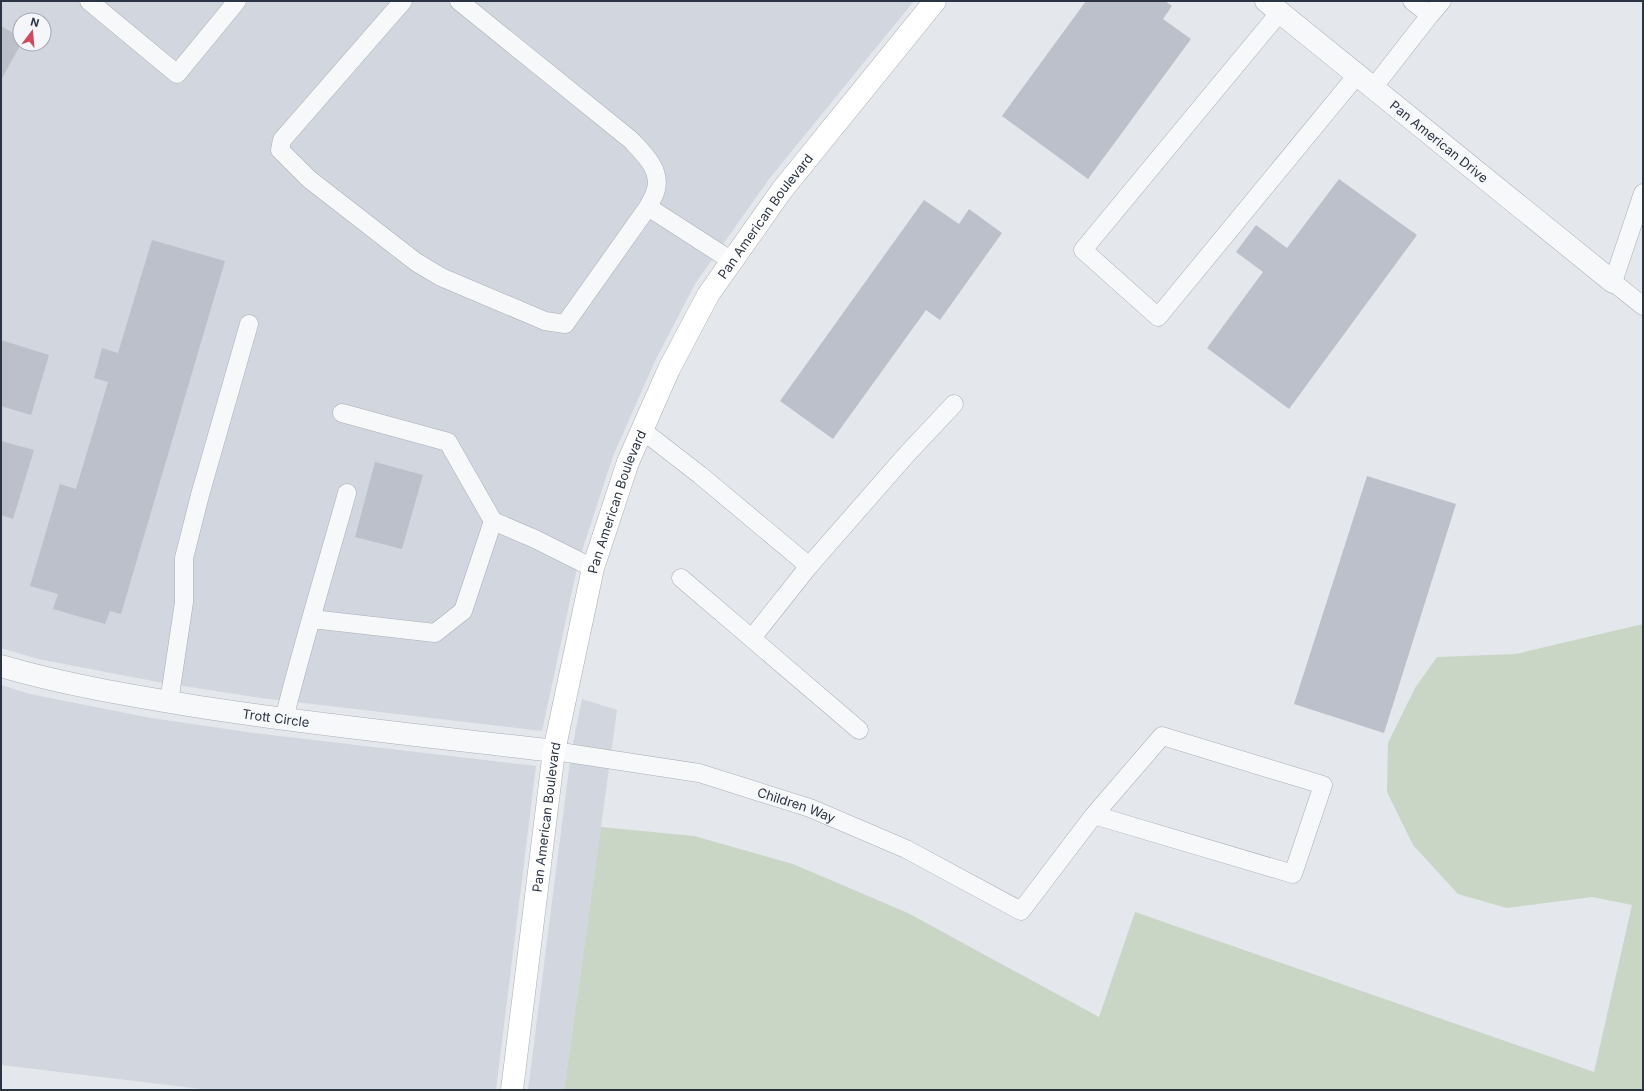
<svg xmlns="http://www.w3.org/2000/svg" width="1644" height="1091" font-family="Inter,sans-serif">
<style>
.built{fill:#d2d6de;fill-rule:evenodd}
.green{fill:#c9d6c5}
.building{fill:#bbc0ca}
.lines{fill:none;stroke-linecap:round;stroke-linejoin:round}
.lane-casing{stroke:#a9aeb7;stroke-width:19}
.street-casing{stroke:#a9aeb7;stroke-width:23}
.secondary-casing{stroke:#a9aeb7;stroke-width:23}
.lane{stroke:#f7f8fa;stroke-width:18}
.street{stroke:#f7f8fa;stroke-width:22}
.secondary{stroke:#fff;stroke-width:22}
.labels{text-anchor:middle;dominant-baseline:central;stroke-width:3;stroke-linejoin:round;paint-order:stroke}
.street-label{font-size:13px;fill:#2b3445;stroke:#f4f6f9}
</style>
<rect width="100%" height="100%" fill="#e4e7ec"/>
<path class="built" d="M1 1H914L769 179 695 284 655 361 613 456 578 563 542 731 261 698 158 682 38 659 1 648ZM20 20H44V44H20Z
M1 685 30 694 151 718 254 733 536 766 496 1090H210L1 1065Z
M582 699 617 710 601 827 564 1090H528L571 753Z"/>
<path class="green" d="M1643 624V1090H564L601 827 694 836 793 864 908 913 1099 1017 1135 912 1594 1072 1632 905 1592 897 1507 908 1458 894 1413 845 1387 792 1388 743 1415 688 1437 657 1516 654Z"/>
<path class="building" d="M1086 1H1165L1172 6 1163 19 1191 39 1088 179 1002 116Z
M1 26 20 37V44H21L1 80Z
M1339 179 1417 235 1289 409 1207 348 1263 272 1236 252 1256 225 1287 248Z
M924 200 959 224 969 209 1002 233 940 320 926 310 833 439 780 401Z
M152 240 225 261 121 614 110 611 105 624 53 609 58 594 30 586 60 484 76 489 108 382 94 378 102 348 118 353Z
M1 340 49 355 31 415 1 406Z
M1 441 34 450 13 519 1 515Z
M375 462 423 475 402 549 355 537Z
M1367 476 1456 504 1384 733 1294 704Z"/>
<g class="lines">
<defs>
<g id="lane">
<path d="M89 1 177 74 237 1"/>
<path d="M403 1 282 140 280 150 309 179 416 262 441 277 545 321 565 324 648 207C651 201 655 195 656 189 661 169 643 153 631 140L459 1"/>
<path d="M1280 12 1083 250 1158 317 1357 75"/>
<path d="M1430 15 1442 1"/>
<path d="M1373 88 1430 15 1412 1"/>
<path d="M1643 193 1613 282 1643 306"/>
<path d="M648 207 732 261"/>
<path d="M342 413 448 442 493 521 535 539 593 568"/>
<path d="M642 430 700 475 809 566 907 454 954 404"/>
<path d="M681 578 859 730"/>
<path d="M312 619 435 633 463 611 493 521"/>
<path d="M752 638 809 566"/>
<path d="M169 702 184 602V558L200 495 249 324"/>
<path d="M284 719C303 643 326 568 347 493"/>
<path id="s1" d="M554 751 699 773 810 808 906 849 1021 911 1094 815 1162 736 1323 785 1293 874 1094 815"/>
</g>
<g id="street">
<path id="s2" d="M1266 1 1613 282"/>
<path id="s3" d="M1 666C66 685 133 696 200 707 317 725 436 737 554 751"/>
</g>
<g id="secondary">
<path id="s4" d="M512 1090 554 751 593 568 628 462 669 369 708 295 782 190 935 1"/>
</g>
</defs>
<use href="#lane" class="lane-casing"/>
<use href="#street" class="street-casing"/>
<use href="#secondary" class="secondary-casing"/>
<use href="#lane" class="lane"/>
<use href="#street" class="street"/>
<use href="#secondary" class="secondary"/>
</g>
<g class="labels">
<g class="street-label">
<text stroke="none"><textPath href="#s2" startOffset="223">Pan American Drive</textPath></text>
<text stroke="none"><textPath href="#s4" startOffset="923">Pan American Boulevard</textPath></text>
<text stroke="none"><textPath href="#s4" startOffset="599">Pan American Boulevard</textPath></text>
<text stroke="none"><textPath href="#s3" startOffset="280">Trott Circle</textPath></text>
<text stroke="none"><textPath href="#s1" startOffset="249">Children Way</textPath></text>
<text stroke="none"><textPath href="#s4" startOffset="275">Pan American Boulevard</textPath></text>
</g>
</g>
<rect width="1644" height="1091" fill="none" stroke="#2b3445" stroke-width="4"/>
<g transform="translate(32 32) rotate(16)"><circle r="19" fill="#f4f6f9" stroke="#a4a8b1"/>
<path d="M0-3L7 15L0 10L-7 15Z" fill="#d1495b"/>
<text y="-6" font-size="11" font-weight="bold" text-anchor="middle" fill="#2b3445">N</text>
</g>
</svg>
